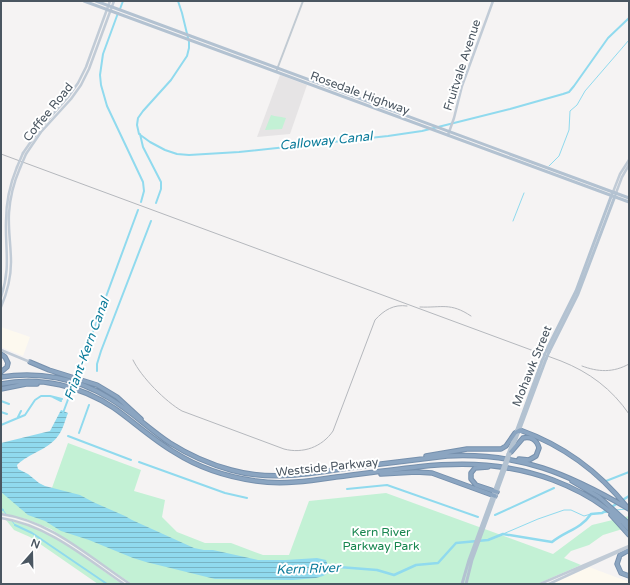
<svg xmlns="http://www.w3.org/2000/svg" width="630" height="585" font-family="'Varela Round',sans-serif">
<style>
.commercial{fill:#fdf9ef}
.education{fill:#e6e4e5}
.green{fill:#c3f1d5}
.water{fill:url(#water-rules)}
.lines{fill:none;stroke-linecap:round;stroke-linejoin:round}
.stream{stroke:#90daee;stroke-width:1}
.canal{stroke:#90daee;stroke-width:2}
.river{stroke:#90daee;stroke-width:2.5}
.motorway-casing{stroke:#7690ad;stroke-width:5.5}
.tertiary{stroke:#c1cad2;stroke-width:2}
.secondary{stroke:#c1cbd6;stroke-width:2.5}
.primary{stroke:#b3c2d1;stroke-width:3}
.motorway{stroke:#8ba5c1;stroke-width:3.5}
.rail{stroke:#b5b8bd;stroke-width:1}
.secondary-bridge{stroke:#c1cbd6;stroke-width:2.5}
.primary-bridge{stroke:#b3c2d1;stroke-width:3}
.labels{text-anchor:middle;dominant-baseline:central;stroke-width:4;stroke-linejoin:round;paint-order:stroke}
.street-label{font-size:12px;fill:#4a5661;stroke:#fff}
.park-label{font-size:12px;fill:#17864f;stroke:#fff}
.water-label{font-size:13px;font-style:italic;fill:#0c7c9b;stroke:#fff}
</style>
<defs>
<pattern id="water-rules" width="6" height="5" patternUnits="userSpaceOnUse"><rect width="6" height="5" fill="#90daee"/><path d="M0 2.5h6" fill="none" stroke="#78b4c4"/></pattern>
</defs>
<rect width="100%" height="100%" fill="#f5f3f3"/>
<path class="commercial" d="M1 327 30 337 23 356 1 347Z
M589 567 629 582V584H552Z"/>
<path class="education" d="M280 75 307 85 290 134 257 137Z"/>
<path class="green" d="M271 115C276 117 279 116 286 118L282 129 265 130Z
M68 443 141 470 134 491 165 500 162 517 177 532 205 543H231L263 555H289L309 501 386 493 553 554 592 525 629 516V527L603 535 589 545 571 551 564 558 581 565 537 584H132L51 529 26 519 1 513V484L48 499Z
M6 520C49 526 87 560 122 584H98L30 537 14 530Z"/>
<path class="water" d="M61 410 68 413C65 420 63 430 58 436 48 450 29 453 17 465L18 469 28 474 39 483 45 486 80 495 93 502 125 516 132 520 194 548 204 550H213L258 560H286L317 558 326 560 328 566V573L323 576 316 578 293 580 215 579 146 562 133 558 89 540 61 531 45 521 28 515 1 492V443L50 431Z"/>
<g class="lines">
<path class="stream" d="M549 166 559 156 569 130 570 111 577 105 585 91 629 40
M513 221 524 193
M3 510 6 514
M616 510 626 509
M602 513 609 512
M12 521 15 525
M503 534 538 519 564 510H571L584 516 591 514"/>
<path class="canal" d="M178 1 182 13 189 42V48L187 56 171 80 143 111 138 118 137 125 139 134 150 142 165 150 177 154 189 155 239 152 388 136 422 131 510 109 563 94 569 92 574 86 608 38 629 18
M120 9 123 1
M118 13 103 54 100 75 101 85 107 106 143 182 144 191 141 202
M140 134 143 147 161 182V189L156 203
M97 371V364L101 351 151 221
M53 397 61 401
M1 401 9 404
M1 412 7 414
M63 413 138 210
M18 417 21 411
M1 425 25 415 35 400 41 396H50L62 399
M79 433 89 405
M68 436 131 460
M139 462 225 493 247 498
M606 481 629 472
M347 489 387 485 478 517
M1 509 3 510
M495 515 554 488
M15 525 32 533 107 584"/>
<path class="river" d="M326 566 377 570 394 575 416 565 438 563 456 543 488 540 503 534 552 542C565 531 581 529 591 514L602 513 629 496"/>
<defs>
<path id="motorway" d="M1 354 5 357 8 363 7 367 1 372
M30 362 49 370 97 385 117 397 141 419
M1 377C38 371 77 378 109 398 131 411 149 429 170 443 189 455 209 464 231 470 270 481 308 474 348 468 381 464 414 460 447 456 519 452 569 474 629 509
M1 384C40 376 81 386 114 408 134 422 152 439 174 452 199 468 227 477 256 481 283 485 309 481 336 477 414 468 477 452 553 480 582 491 608 506 629 529
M1 389 26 384H37
M511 452 523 438C531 436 537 440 539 448L536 456 529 460 519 459
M426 456 467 449H501L506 446 515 433 520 430C562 445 599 472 627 507
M488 467 475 468 471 473V479L476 485 497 492
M381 474 416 472 432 473 495 496
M572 481 599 497 629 524
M611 515 629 535
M629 550 620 555 617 564 621 573 629 576"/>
</defs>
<use href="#motorway" class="motorway-casing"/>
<path class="tertiary" d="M276 72 303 1"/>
<path class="secondary" d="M448 135 454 118 462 86 493 1
M23 153 39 130 68 97 78 83 86 67 110 1
M26 154 41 132 71 99 81 85 89 69 114 1
M613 192 620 174 629 160
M616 193 622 177 629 165
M1 297C11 267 5 250 6 221 6 202 10 184 17 167
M1 307C7 293 11 278 11 262 11 246 8 229 9 213 10 197 14 182 20 168
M1 350 30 362
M1 514C51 521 89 557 130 584
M1 518C48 525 86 558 124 584
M540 584 629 546
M549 584 629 547"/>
<path class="primary" d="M84 1 629 202
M96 1 629 198
M546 351 576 291 612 194
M549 352 578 294 615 196
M512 450 546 359
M508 454 543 358
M462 584 469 560 502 470
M466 584 472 560 505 470"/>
<use href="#motorway" class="motorway"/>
<path class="rail" d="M1 154 561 361C589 372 612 389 629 414
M420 307C442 308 450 302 471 316
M133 360C141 377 166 402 182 411L284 449C303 454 322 447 333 431L375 320C384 310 394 304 407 306
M582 366C598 372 613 373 629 364"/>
<path class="secondary-bridge" d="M17 167 23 153
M20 168 26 154"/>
<path class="primary-bridge" d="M543 358 546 351
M546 359 549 352
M502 470 508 454
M505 470 510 454"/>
</g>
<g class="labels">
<g class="street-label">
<text transform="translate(462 65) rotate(-72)">Fruitvale Avenue</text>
<text transform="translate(360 93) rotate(20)">Rosedale Highway</text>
<text transform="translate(48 112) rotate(-51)">Coffee Road</text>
<text transform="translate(532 366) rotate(-68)">Mohawk Street</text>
<text transform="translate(327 467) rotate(-6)">Westside Parkway</text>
</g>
<g class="park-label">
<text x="381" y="532">Kern River<tspan x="381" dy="14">Parkway Park</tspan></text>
</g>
<g class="water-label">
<text transform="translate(326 141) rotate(-6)">Calloway Canal</text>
<text transform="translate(87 349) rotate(-70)">Friant-Kern Canal</text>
<text transform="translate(308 569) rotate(-2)">Kern River</text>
</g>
</g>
<rect width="630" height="585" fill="none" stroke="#4a5661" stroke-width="4"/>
<g transform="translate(32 553) rotate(20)" stroke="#ffffff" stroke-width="3" paint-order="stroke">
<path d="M0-3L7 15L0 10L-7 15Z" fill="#4a5661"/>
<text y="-6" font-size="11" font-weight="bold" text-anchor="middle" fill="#4a5661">N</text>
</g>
</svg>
